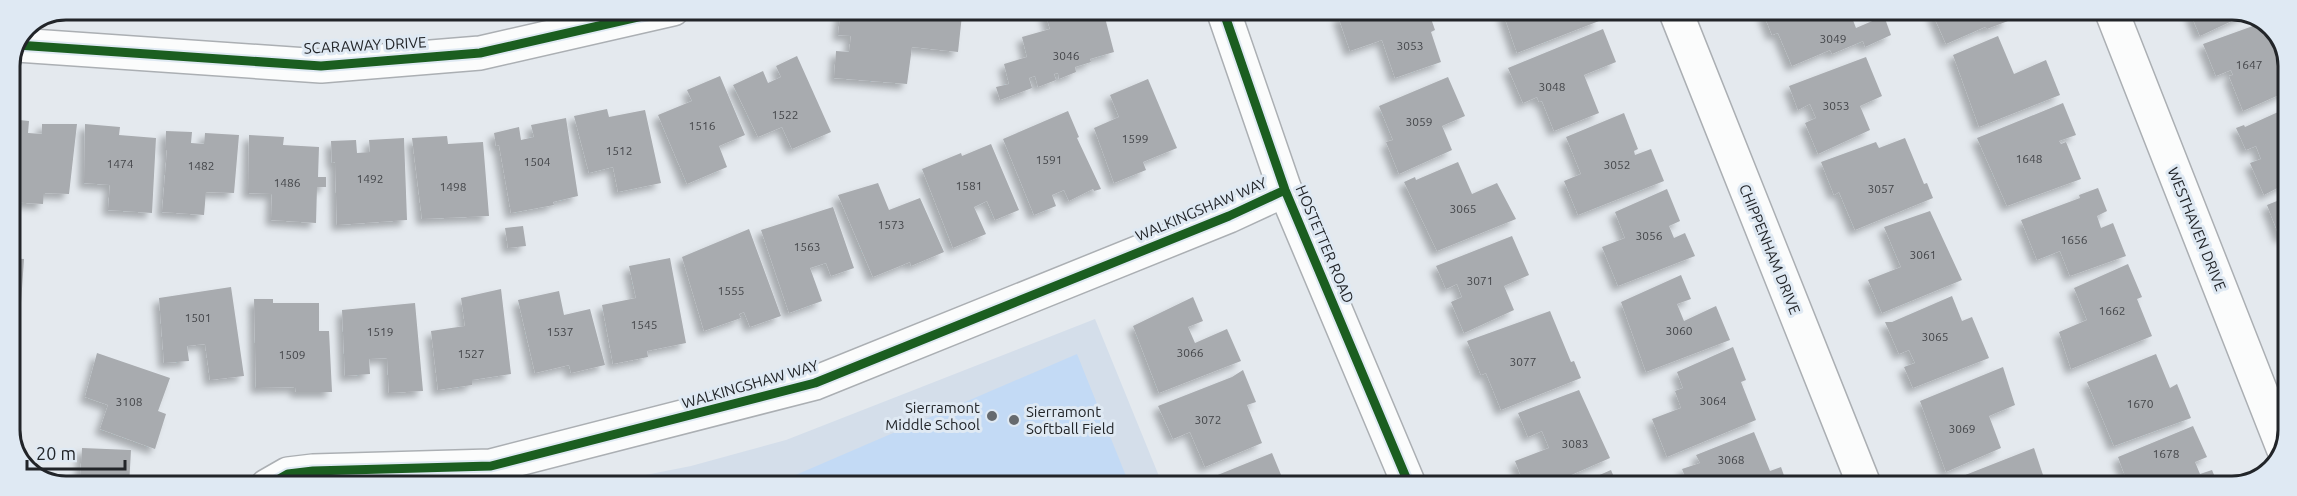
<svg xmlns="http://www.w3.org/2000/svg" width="2297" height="496" font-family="Ubuntu,sans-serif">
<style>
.built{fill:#d4deea}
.green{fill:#c3daf5}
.building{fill:#a8abaf;filter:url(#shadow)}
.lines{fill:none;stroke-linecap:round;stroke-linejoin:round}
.minor-casing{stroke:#abafb3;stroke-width:36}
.major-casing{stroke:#abafb3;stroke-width:36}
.minor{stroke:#fbfcfc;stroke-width:33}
.major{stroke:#fbfcfc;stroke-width:33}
.cycleway-casing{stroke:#dfe9f3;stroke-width:13}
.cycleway{stroke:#1b5e20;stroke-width:9}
.poi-dot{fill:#666a6e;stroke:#dfe9f3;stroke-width:2}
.labels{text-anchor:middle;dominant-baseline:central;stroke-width:6;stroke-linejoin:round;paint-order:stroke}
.number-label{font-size:12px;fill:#44464a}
.street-label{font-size:15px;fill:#222529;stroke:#dfe9f3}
.poi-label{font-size:15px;fill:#222529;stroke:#dfe9f3;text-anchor:end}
.rim{fill:none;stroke:#222529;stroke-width:3}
</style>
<defs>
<filter id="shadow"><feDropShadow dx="-5.5" dy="5.5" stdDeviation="3" flood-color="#0004"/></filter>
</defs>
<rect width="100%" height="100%" fill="#e4e9ee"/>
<path class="built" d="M1095 319 1163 486H590L691 466 786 440Z"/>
<path class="green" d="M1077 354 1130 486H770Z"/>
<path class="building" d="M841 9H919L962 15 958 52 912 47 907 84 834 78 836 51 849 52 851 36 838 35Z
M1044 9H1107L1108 13 1104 14 1114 52 1090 59 1091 62 1075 67 1076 72 1059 79 1058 73 1054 74 1056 80 1038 87 1035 76 1029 78 1032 88 1000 100 996 87 1009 84 1004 64 1027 57 1022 37 1050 29Z
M1357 10H1428L1435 30 1431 32 1441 62 1395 78 1382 40 1350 51 1338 16Z
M1502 10H1594L1599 21 1517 53Z
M1762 10H1849L1856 28 1884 16 1891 35 1865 47 1863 41 1832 54 1830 50 1792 66 1778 33 1772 35Z
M1931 10H2003L2008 21 1987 29 1985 27 1946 44Z
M2189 10H2242L2249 13 2200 36Z
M2264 22 2272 26 2288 58V91L2243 111 2229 76 2233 75 2231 70 2216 76 2203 44Z
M1603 29 1616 62 1584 75 1599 113 1554 131 1542 101 1539 102 1537 97 1523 103 1508 68Z
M1998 36 2014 74 2046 60 2060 95 1979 127 1953 55Z
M797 56 831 132 792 149 782 127 758 137 733 85 763 71 768 83 781 77 776 66Z
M1866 57 1882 96 1860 106 1870 130 1818 154 1805 123 1816 118 1810 104 1798 110 1789 86Z
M720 76 745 135 719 146 727 167 687 184 658 115 692 101 687 90Z
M1448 77 1465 116 1442 126 1452 150 1399 174 1386 142 1393 140 1379 106Z
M1148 79 1177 148 1143 162 1146 170 1114 183 1094 128 1119 117 1110 95Z
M2063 103 2076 135 2059 141 2061 144 2066 142 2081 179 2007 206 1977 138Z
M2287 108V183L2264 195 2250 163 2261 159 2256 146 2246 150 2236 128 2244 125 2245 127Z
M607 109 609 117 645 110 661 183 618 192 613 167 589 173 574 116Z
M1068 111 1079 137 1077 138 1101 189 1094 191 1093 189 1069 201 1064 190 1052 195 1056 206 1034 215 1003 139Z
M1624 113 1638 149 1634 151 1635 155 1651 149 1664 181 1578 215 1564 181 1581 174 1566 137Z
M566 118 578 196 553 202 554 205 511 213 499 145 496 146 494 133 519 127 521 140 534 137 531 125Z
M9 119 29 121 28 133 42 134V124H77L69 194 44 193 43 204 9 202Z
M85 124 120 127 119 135 156 138 152 213 108 210 110 185 84 183Z
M166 131 192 132 191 143 204 144 205 133 239 135 234 193 206 192 204 215 162 212 167 150H165Z
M249 135 284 137 283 145 319 147 318 177H326V187H317L316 223 271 220 272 194 248 193Z
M447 136 448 144 483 142 489 216 422 219 412 138Z
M404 138 407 220 337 225 335 162 332 163 331 141 356 140 357 153 370 152 369 140Z
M1905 138 1924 184 1927 183 1933 198 1855 230 1839 192 1834 195 1821 162 1876 142 1879 148Z
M991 144 1019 210 995 220 987 201 974 207 986 234 953 248 922 169 961 153 962 156Z
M1458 162 1472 194 1497 183 1516 219 1437 251 1404 182 1415 177 1416 180Z
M878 183 889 210 920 198 944 252 911 266 910 262 873 277 838 195Z
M2098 188 2107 211 2097 216 2101 228 2113 223 2126 256 2070 276 2060 251 2037 260 2021 220 2080 198 2079 195Z
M1667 189 1680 221 1669 226 1674 238 1685 233 1695 256 1618 286 1602 247 1625 238 1615 212Z
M2287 197V235L2280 238 2267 205Z
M833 207 854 268 831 276 826 263 810 268 822 301 789 313 761 230Z
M1930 211 1962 280 1882 313 1868 280 1901 267 1884 227Z
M523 226 526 246 508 248 505 228Z
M749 229 781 316 750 327 744 312 739 314 741 318 704 331 682 257Z
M1512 236 1529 275 1504 286 1514 310 1464 333 1451 302 1462 297 1457 284 1446 289 1436 266Z
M9 258 24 259 19 333H9Z
M670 258 686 343 647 351 648 357 613 364 602 305 636 298 629 266Z
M2128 264 2142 297 2137 299 2152 336 2071 369 2059 332 2087 320 2074 288Z
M1681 275 1691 299 1677 304 1684 321 1716 306 1730 340 1646 372 1621 302Z
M231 287 244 376 210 380 205 344 187 346 189 361 164 363 159 298Z
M501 289 511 374 472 380V385L438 390 431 331 465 326 461 298Z
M559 291 564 315 590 309 605 365 571 373 569 365 535 373 518 300Z
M1952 296 1962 321 1972 317 1989 358 1913 388 1904 367 1915 363 1909 350 1899 354 1885 322H1892Z
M1193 297 1203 321 1188 327 1195 343 1227 329 1241 361 1159 393 1133 326Z
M254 299H273V303H319V331H329L332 392H296L295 387 256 388Z
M415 303 423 391 389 393 387 358 369 359 370 374 345 376 342 310Z
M1550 311 1571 362 1574 361 1581 378 1501 410 1486 373 1481 375 1467 341Z
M1733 347 1746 380 1741 382 1756 420 1667 457 1652 419 1681 408 1675 391 1683 388 1677 372Z
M97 353 170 378 158 411 166 414 155 449 100 429 108 405 85 397Z
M2156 354 2170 388 2177 384 2191 418 2114 446 2087 382Z
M2003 367 2015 405 1989 416 2001 448 1946 472 1920 401Z
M1243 370 1256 402 1247 405 1262 443 1205 467 1190 432 1173 439 1158 406 1232 377Z
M1579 390 1610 458 1544 487H1525L1515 461 1549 448 1542 431 1528 437 1518 413Z
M2193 426 2207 457 2195 462 2200 474 2212 470 2219 487H2129L2118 457Z
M1754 432 1770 471 1781 467 1788 487H1689L1682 469 1700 463 1696 455Z
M82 448 131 450 129 486H75L76 479H80Z
M2034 448 2047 487H1953L1950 481Z
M1272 453 1286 487H1188Z
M1611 470 1618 487H1572Z"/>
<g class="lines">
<defs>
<path id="minor" d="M1675 10 1865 487
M2111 10 2283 448
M17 45 321 66 480 53 673 9
M267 486 288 474 313 471 491 466 815 383 1229 216 1285 190"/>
<path id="major" d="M1223 10 1285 190 1410 487"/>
</defs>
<use href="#minor" class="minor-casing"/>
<use href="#major" class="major-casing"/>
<use href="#minor" class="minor"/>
<use href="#major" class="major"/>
<defs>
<path id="cycleway" d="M1223 10 1285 190 1410 487
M17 45 321 66 480 53 673 9
M267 486 288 474 313 471 491 466 815 383 1229 216 1285 190"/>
</defs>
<use href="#cycleway" class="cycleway-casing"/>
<use href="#cycleway" class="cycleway"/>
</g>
<g class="poi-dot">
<circle cx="992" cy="416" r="6"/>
<circle cx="1014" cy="420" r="6"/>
</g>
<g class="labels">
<g class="number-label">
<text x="1833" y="38">3049</text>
<text x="1410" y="45">3053</text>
<text x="1066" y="55">3046</text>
<text x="2249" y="64">1647</text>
<text x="1552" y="86">3048</text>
<text x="1836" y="105">3053</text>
<text x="785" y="114">1522</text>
<text x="1419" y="121">3059</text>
<text x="702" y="125">1516</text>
<text x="1135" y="138">1599</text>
<text x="619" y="150">1512</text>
<text x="2029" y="158">1648</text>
<text x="1049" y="159">1591</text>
<text x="537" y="161">1504</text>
<text x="120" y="163">1474</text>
<text x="1617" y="164">3052</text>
<text x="201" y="165">1482</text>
<text x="370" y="178">1492</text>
<text x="287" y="182">1486</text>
<text x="969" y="185">1581</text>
<text x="453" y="186">1498</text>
<text x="1881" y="188">3057</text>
<text x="1463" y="208">3065</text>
<text x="891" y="224">1573</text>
<text x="1649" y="235">3056</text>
<text x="2074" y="239">1656</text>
<text x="807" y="246">1563</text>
<text x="1923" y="254">3061</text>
<text x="1480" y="280">3071</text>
<text x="731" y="290">1555</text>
<text x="2112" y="310">1662</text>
<text x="198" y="317">1501</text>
<text x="644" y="324">1545</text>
<text x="1679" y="330">3060</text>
<text x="380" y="331">1519</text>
<text x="560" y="331">1537</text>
<text x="1935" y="336">3065</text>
<text x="1190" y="352">3066</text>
<text x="471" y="353">1527</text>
<text x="292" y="354">1509</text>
<text x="1523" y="361">3077</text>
<text x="1713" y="400">3064</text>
<text x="129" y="401">3108</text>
<text x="2140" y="403">1670</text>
<text x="1208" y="419">3072</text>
<text x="1962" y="428">3069</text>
<text x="1575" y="443">3083</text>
<text x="2166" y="453">1678</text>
<text x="1731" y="459">3068</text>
</g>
<g class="street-label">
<text transform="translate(365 45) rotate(-3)">SCARAWAY DRIVE</text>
<text transform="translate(1201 209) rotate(-23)">WALKINGSHAW WAY</text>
<text transform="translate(2197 229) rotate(68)">WESTHAVEN DRIVE</text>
<text transform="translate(1325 244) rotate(67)">HOSTETTER ROAD</text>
<text transform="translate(1770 249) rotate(68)">CHIPPENHAM DRIVE</text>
<text transform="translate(750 384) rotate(-16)">WALKINGSHAW WAY</text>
</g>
<g class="poi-label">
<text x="980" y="407">Sierramont<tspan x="980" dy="17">Middle School</tspan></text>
<text x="1026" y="411" text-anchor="start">Sierramont<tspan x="1026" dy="17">Softball Field</tspan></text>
</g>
</g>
<path d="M0 0H2297V496H0ZM66 20H2232A46 46 0 0 1 2278 66V430A46 46 0 0 1 2232 476H66A46 46 0 0 1 20 430V66A46 46 0 0 1 66 20Z" fill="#dfe9f3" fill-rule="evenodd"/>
<path class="rim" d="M66 20H2232A46 46 0 0 1 2278 66V430A46 46 0 0 1 2232 476H66A46 46 0 0 1 20 430V66A46 46 0 0 1 66 20Z"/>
<path d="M27 460v9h98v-9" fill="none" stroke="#222529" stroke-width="3"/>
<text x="36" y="460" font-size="18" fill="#222529" stroke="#dfe9f3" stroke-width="4.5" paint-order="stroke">20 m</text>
</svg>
